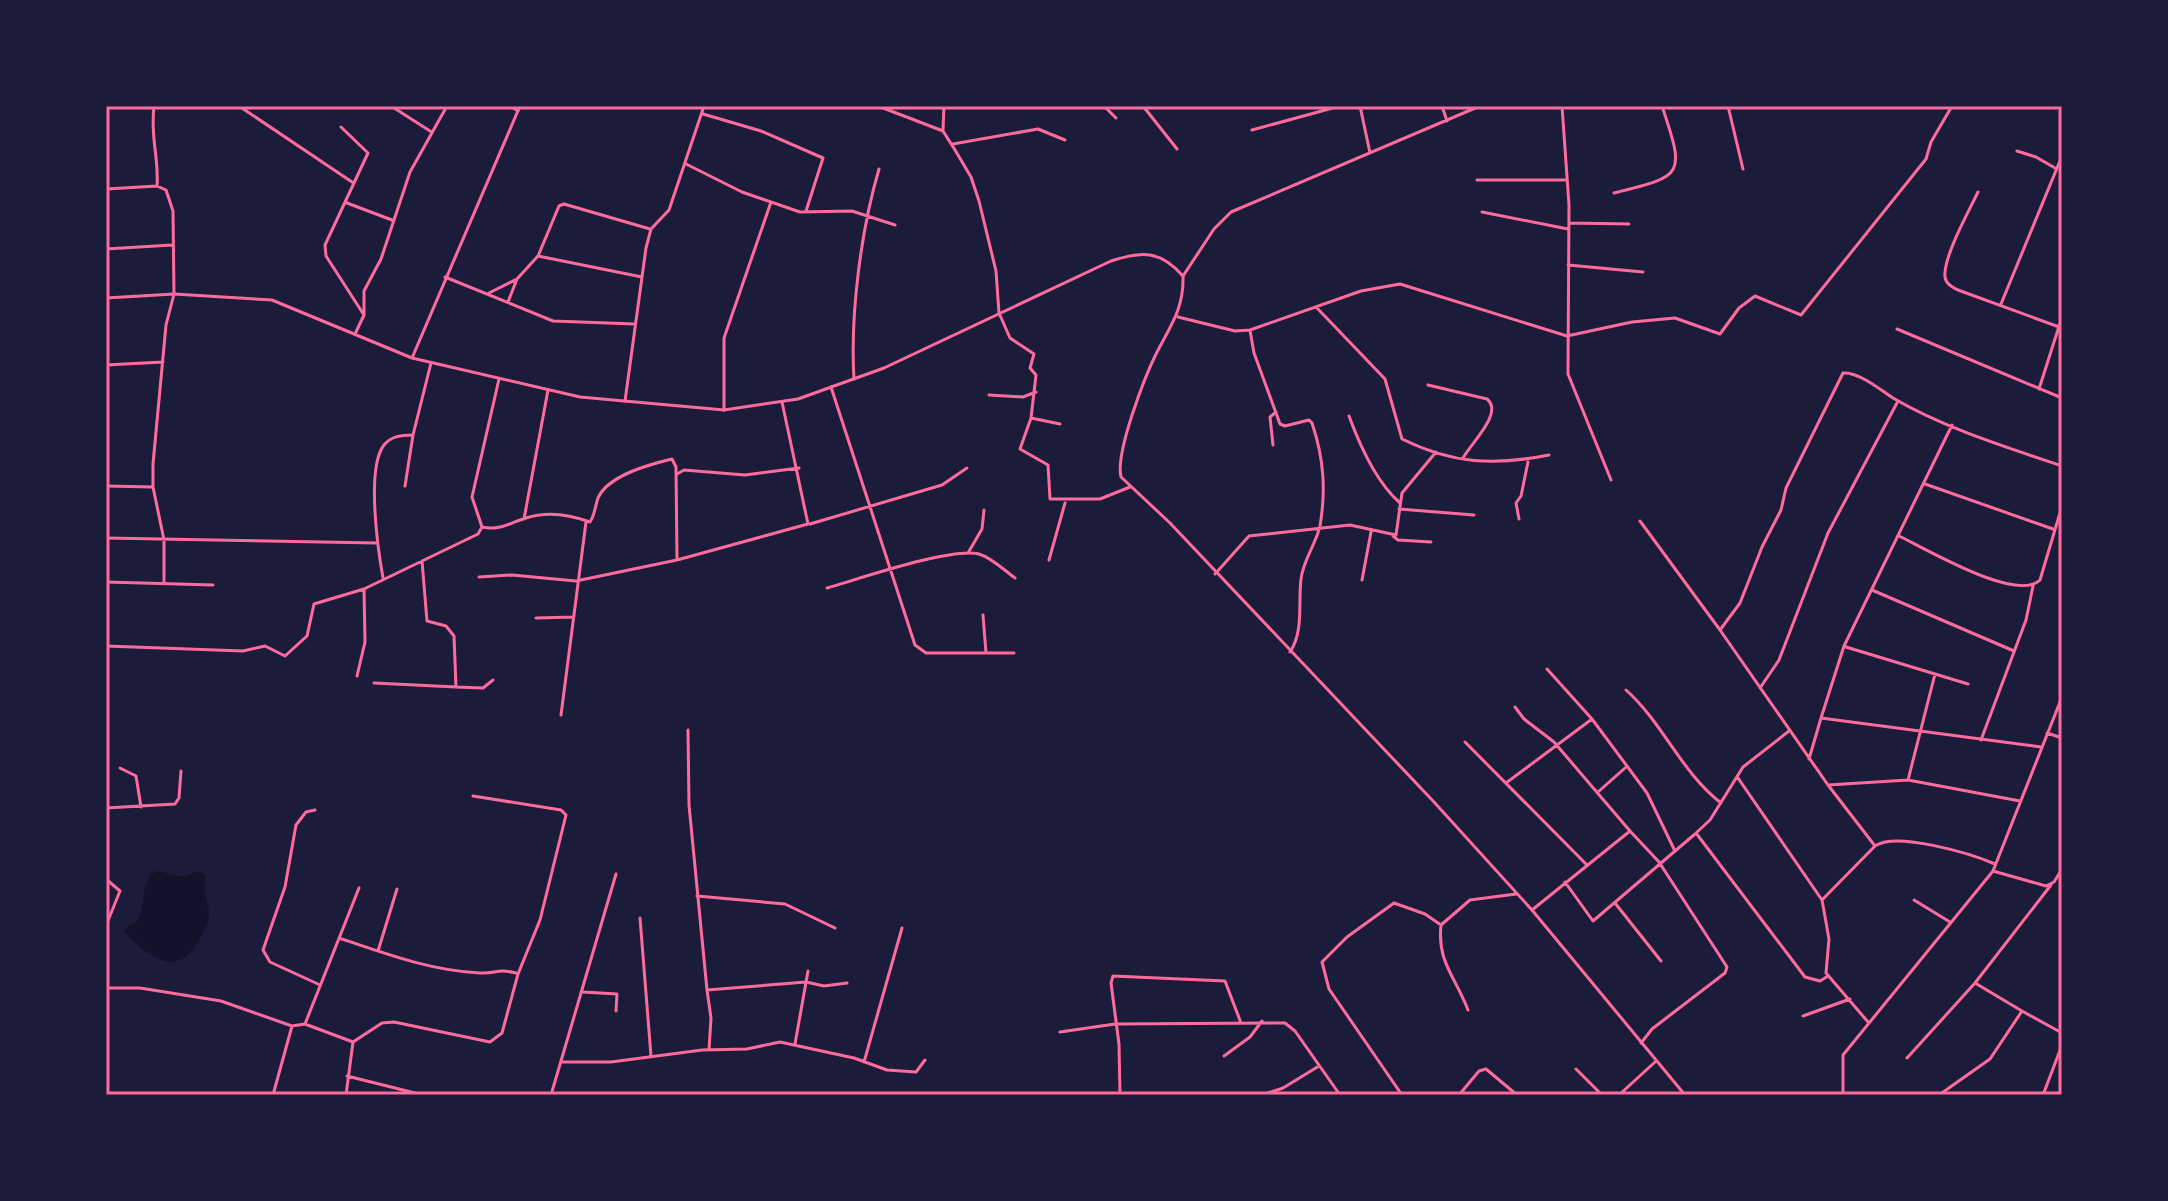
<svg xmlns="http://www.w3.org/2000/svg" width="2168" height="1201" font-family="Roboto,sans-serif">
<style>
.water{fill:#12122b}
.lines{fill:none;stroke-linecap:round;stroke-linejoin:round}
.minor{stroke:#ff6b9d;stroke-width:3}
.tertiary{stroke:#ff6b9d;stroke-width:3}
.neatline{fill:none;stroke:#ff6b9d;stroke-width:3}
</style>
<rect width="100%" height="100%" fill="#1b1b3a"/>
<path class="water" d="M157 871 183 877 199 871 206 876C202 891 207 899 209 912 210 921 202 934 198 942 176 980 147 956 124 931 128 924 134 925 138 919 147 904 139 880 157 871Z"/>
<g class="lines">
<path class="minor" d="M154 106C150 138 159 156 157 186L166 190 173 211 174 294 166 325 153 464V487L164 540V583
M239 106 352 182
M391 106 430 131
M510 106 518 111
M878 106 943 131 955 150 971 177 979 201 996 271 999 313 1010 338 1034 354 1030 368 1036 375 1031 418 1020 449 1048 465 1050 499H1100L1130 487
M1104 106 1116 118
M1143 106 1177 149
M1360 106 1370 153
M1442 106 1447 121
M1562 106 1569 205 1568 374 1611 480
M1728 106 1743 169
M703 114 761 131 823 158 806 211
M341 127 368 153 325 245 326 256 364 315
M943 130 944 106
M1252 130 1340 106
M953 144 1038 129 1065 140
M2017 151 2036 157 2055 168
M686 164 742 192 800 212 852 211 895 225
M1477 180H1567
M106 189 157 186
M1978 192C1969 211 1943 257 1945 277 1946 284 1952 287 1958 290L2062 328
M1614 193C1685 176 1685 175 1662 106
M347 203 392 220
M1482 212 1568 229
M1569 223 1629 224
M106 249 172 245
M538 256 642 277
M1568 265 1643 272
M1183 276 1214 229 1231 212 1480 106
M445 277 553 321 635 324
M489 293 517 279
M508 302 517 279 538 256 559 206 564 204 650 229
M2001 304 2062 156
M1317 308 1385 379 1402 439C1453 464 1494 466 1549 455
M1178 317 1235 331 1250 330 1361 291 1400 284 1567 336 1632 322 1675 318 1720 334 1739 308 1755 296 1801 315 1926 159 1931 142 1952 106
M1897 329 2062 398
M1250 330 1254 353 1280 424 1285 426 1309 420 1312 423C1324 459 1326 490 1320 526 1316 544 1303 560 1301 579 1298 603 1304 631 1290 652
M355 334 364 315V291L381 259 410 172 447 106
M106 365 163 362
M854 379C850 315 861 230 879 169
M1428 385 1487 399C1504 413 1471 443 1463 458
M831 387 915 645 926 653H1014
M2039 389 2062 317
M989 395 1023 397 1036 392
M625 401 646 248 651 229 669 210 704 106
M724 410V338L771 202
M1349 416C1360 446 1376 482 1400 503
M1031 418 1060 424
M1952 425 1844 646 1821 718 2041 747
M1273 445 1270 417 1276 412
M677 474 684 470 745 475 799 468
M1925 484 2053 529
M106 486 153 487
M405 486 413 435 431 363
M1399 509 1474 515
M524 519 548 390
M1519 519 1516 503 1521 496 1528 462
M1640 521 1720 630
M810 524 942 485 967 468
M482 527C499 531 510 523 526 518 547 511 571 515 590 522 595 515 595 506 598 498 608 475 651 464 672 459L676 467 677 560
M1393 536 1398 540 1431 542
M1899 536C1926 549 2017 603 2040 580L2062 506
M106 538 376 543
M968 553 982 529 984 510
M1049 560 1065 503
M422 561 427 621 446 626 454 636 456 687 483 688 493 680
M1215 574 1249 536 1350 525 1396 535 1402 493 1436 452
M479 577 512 575 576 581 677 560 808 524 782 402
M383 578C378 550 366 468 384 445 391 436 402 435 413 435
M1362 580 1371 532
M106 582 213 585
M827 588C859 579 951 547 979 554 992 558 1004 570 1015 578
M1872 590 2014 651
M983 615 986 653
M536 618 574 617
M106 646 243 651 265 646 285 656 307 636 314 604 364 589 478 534 482 527 472 497 499 379
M1846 647 1968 684
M1547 669 1592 719 1647 793 1674 849
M1935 674 1908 780 2020 801
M357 676 365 642 364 589
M374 683 456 687
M1760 688 1779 660 1828 533 1898 401
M1626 690C1663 723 1681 772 1721 803
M1515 707 1524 719 1554 742 1630 831 1532 910
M561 715 586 522
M688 730 689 805 707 990
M1789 731 1743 767 1710 820 1696 833 1805 977 1820 981 1828 976
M2047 733 2062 738
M1981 740 2026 620 2033 586
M1465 742 1586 864
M1809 759 1821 718
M120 768 136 776 141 807
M1738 778 1822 900 1829 939 1826 973 1868 1022
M1506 783 1592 719
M1828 785 1908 780
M1598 792 1625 768
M106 808 175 804 179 798 181 771
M315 810 306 812 296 825 285 887 263 950 270 962 318 984
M1630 831 1659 862 1727 967 1725 973 1652 1029 1641 1043
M1995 864C1972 854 1896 831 1875 846L1828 785 1720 630 1740 603 1762 547 1781 510 1786 488 1843 373C1859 372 1879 389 1893 398 1944 428 2006 447 2062 466
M1993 871 2046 886 2054 882 2062 869
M106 879 120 891 107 923 106 983
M1565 882 1593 921 1695 834
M697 896 785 904 835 928
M1822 900 1875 846
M1914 900 1950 922
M1615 903 1661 961
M640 918 651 1056
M339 938C383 953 432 971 480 973 496 974 497 968 516 973
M378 951 397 889
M1975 983 2022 1011
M106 988H140L221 1001 292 1026 305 1024 353 1042 346 1095
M583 992 617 994 616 1011
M1468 1010C1455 976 1437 962 1441 925L1470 900 1516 894
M1803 1016 1850 999
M305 1024 359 888
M1060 1032 1115 1024 1285 1023 1295 1031 1340 1095
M353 1042 382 1023 394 1022 490 1042 502 1033 518 974 540 920 566 815 561 810 473 796
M795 1044 808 971
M709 1050 711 1018 707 990 806 982 824 986 847 983
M1224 1056 1250 1037 1262 1021
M1907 1058 1975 983 2051 885
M563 1062H611L702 1050 747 1049 780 1042 854 1058 887 1070 916 1072 925 1060
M864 1062 902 928
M1576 1069 1602 1095
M347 1076 423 1095
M273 1095 292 1026
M551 1095 616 874
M1120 1095 1119 1044 1111 983 1113 976 1225 981 1241 1023
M1262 1095 1283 1088 1319 1066
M1402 1095 1329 989 1322 962 1347 937 1394 903 1425 914 1441 925
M1459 1095 1479 1071 1486 1069 1517 1095
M1619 1095 1655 1062
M1843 1095V1055L1993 871 2062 697
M1939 1095 1990 1059 2022 1011 2062 1033"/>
<path class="tertiary" d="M106 298 174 294 272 300 412 358 520 106
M412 358 580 397 724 410 798 399 884 368 1111 261C1142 251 1160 250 1183 276 1184 308 1171 325 1157 352 1145 376 1115 453 1121 477L1170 523 1434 802 1532 910 1685 1095
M2043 1095 2062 1045"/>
</g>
<rect width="2168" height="1201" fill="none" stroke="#1b1b3a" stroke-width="216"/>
<rect x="108" y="108" width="1952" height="985" class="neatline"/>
</svg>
